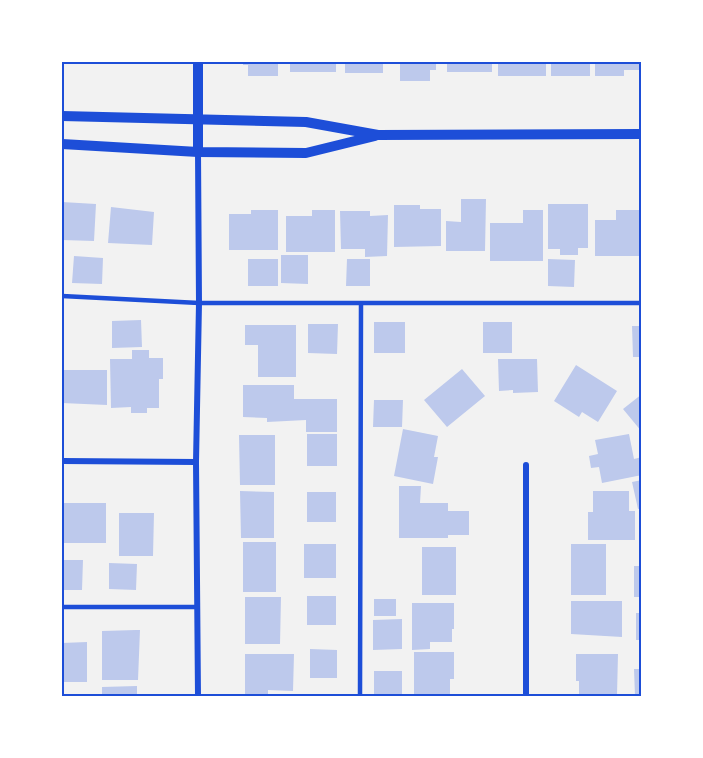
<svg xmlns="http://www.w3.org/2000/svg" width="703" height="758" font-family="Cabin,sans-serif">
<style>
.building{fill:#bdc9ec}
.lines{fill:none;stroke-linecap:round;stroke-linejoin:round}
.service{stroke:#1d4ed8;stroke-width:4.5}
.minor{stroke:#1d4ed8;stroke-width:6}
.tertiary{stroke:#1d4ed8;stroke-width:10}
.neatline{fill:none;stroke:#1d4ed8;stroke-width:2}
</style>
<rect width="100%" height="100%" fill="#f2f2f2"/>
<path class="building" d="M243 62H278V76H248V65H243Z
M290 62H336V72H290Z
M345 62H383V73H345Z
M400 62H436V70H430V81H400Z
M447 62H492V72H447Z
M498 62H546V76H498Z
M551 62H590V76H551Z
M595 62H641V70H624V76H595Z
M461 199H486L485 251H446V221L461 222Z
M62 202 96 204 94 241 62 240Z
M548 204H588V248H578V255H560V249H548Z
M394 205H420V209H441V246L394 247Z
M111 207 154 212 152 245 108 243Z
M251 210H278V250H229V214H251Z
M312 210H335V252H286V216H312Z
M523 210H543V261H490V223H523Z
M616 210H642V256H595V220H616Z
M340 211H370V216L388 215 387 256 365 257V249H341Z
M281 255H308V284L281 283Z
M74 256 103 258 102 284 72 283Z
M248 259H278V286H248Z
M347 259H370V286H346Z
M548 259 575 260 574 287 548 286Z
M141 320 142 347 112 348V321Z
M374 322H405V353H374Z
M483 322H512V353H483Z
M308 324H338L337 354 308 353Z
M245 325H296V377H258V345H245Z
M632 326H642V357H633Z
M132 350H149V358H163V379H159V408H147V413H131V407L111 408 110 359H132Z
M498 359H537L538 392 513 393V390L499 391Z
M576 365 617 391 598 422 582 412 579 417 554 401Z
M462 369 485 396 447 427 424 400Z
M62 370H107V405L62 403Z
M243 385H294V399H337V432H306V420L267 422V418L243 417Z
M642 394V432L623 409Z
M374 400H403L402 427H373Z
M403 429 438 436 434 457H438L433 484 394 476Z
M307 434H337V466H307Z
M629 434 634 459 642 457V475L602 483 599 467 591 468 589 456 598 454 595 440Z
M239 435H275V485H240Z
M642 480V508L638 509 632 482Z
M399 486H421L420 503H448V511H469V535H448V538H399Z
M240 491 274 492V538H241Z
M593 491H629V511H635V540H588V512H593Z
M307 492H336V522H307Z
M62 503H106V543H62Z
M119 513H154L153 556H119Z
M243 542H276V592H243Z
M304 544H336V578H304Z
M571 544H606V595H571Z
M422 547H456V595H422Z
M62 560H83L82 590H62Z
M109 563 137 564 136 590 109 589Z
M634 566H642V597H634Z
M307 596H336V625H307Z
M245 597H281L280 644H245Z
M374 599H396V616H374Z
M571 601H622V637L571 634Z
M412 603H454V629H452V642H430V649L412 650Z
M636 613H642V640H636Z
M402 619V649L373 650V620Z
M136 630H140L138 680H102V631Z
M87 642V682H62V643Z
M310 649 337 650V678H310Z
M414 652H454V679H450V696H414Z
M245 654H294L293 691 268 690V696H245Z
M576 654H618L617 695H579V681H576Z
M634 669H642V696H635Z
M374 671H402V696H374Z
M137 686V696H102V687Z"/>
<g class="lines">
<path class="service" d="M62 296 199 303H642
M62 607H197
M360 696 361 303"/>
<path class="minor" d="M198 152 199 303 196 462 198 696
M62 461 196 462
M526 465V696"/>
<path class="tertiary" d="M62 116 306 122 378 135 642 134
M62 144 198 152 306 153 375 136
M198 152V62"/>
</g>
<rect width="703" height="758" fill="none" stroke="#ffffff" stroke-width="126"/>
<rect x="63" y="63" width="577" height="632" class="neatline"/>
</svg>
